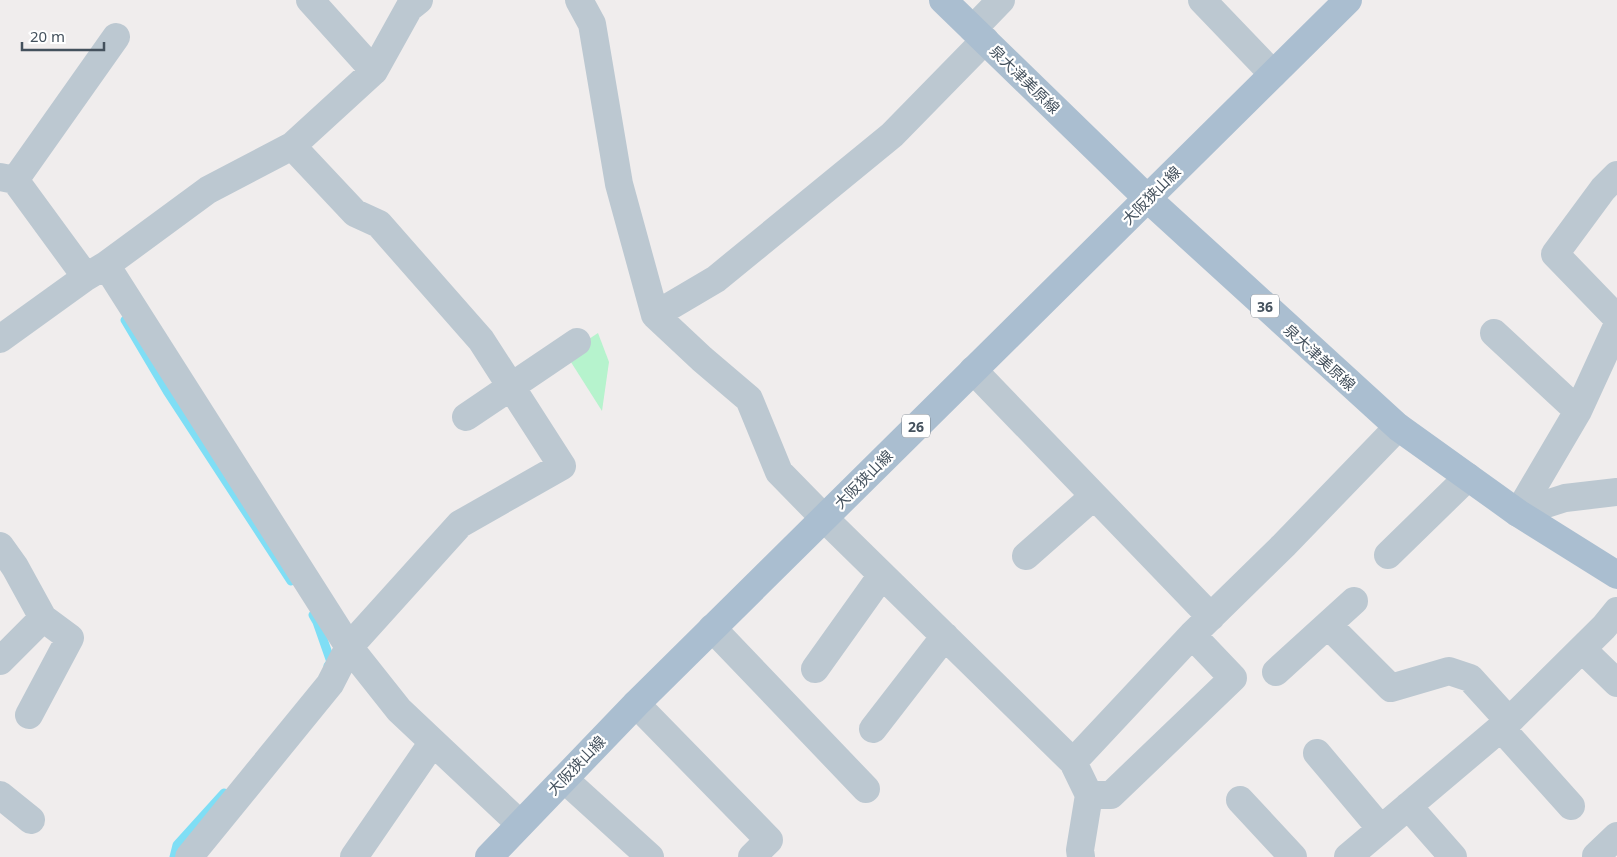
<svg xmlns="http://www.w3.org/2000/svg" width="1617" height="857" font-family="'Noto Sans','Noto Sans JP',sans-serif">
<style>
.park{fill:#b6f3cd}
.lines{fill:none;stroke-linecap:round;stroke-linejoin:round}
.stream{stroke:#7fdef5;stroke-width:9}
.minor{stroke:#bcc8d1;stroke-width:28}
.major{stroke:#aabed0;stroke-width:28}
.labels{text-anchor:middle;dominant-baseline:central;stroke-width:4.5;stroke-linejoin:round;paint-order:stroke}
.shield{fill:#fff;stroke:#7c858e;stroke-width:1}
.shield-label{font-size:14px;font-weight:bold;fill:#44515d}
.street-label{font-size:15px;fill:#44515d;stroke:#fff}
</style>
<rect width="100%" height="100%" fill="#f0eded"/>
<path class="park" d="M598 333 609 362 602 411 569 359 583 343Z"/>
<g class="lines">
<path class="stream" d="M125 320 167 391 291 581
M313 615 317 622 331 662 328 666
M174 857 177 845 224 793"/>
<path class="minor" d="M310 0 374 71
M579 0 592 24 619 184 655 315 702 359 749 399 779 472 824 518 1073 762 1089 795 1080 850 1081 857
M1202 0 1273 74
M973 29 1001 0
M1617 175 1603 189 1555 254 1617 318
M0 177 15 180 86 277 106 265 208 190 292 146 374 71 409 8 419 0
M15 180 116 37
M106 265 349 647 399 710 520 824
M655 315 716 279 892 135 985 40
M1494 333 1578 411
M0 339 86 277
M973 370 1211 617
M466 417 577 342
M1518 513 1578 411 1617 326
M1518 513 1565 498 1617 492
M0 546 15 567 43 618 70 638 29 715
M1388 555 1468 477
M1026 556 1094 496
M1328 625 1391 688 1449 671 1470 678 1509 721
M712 628 866 789
M1582 649 1617 683
M0 661 43 618
M815 669 882 575
M1276 672 1354 601
M636 704 769 840 752 857
M1501 728 1571 806
M873 729 945 636
M1317 753 1381 829
M1073 762 1192 635
M564 779 650 857
M0 795 31 820
M1089 795H1111L1233 678 1192 635 1284 545 1398 427
M1240 800 1293 857
M1408 806 1453 857
M189 857 330 684 349 647 460 524 562 466 481 340 379 224 355 213 292 146
M354 857 433 742
M1348 857 1509 721 1604 627 1617 611
M1597 857 1596 856 1617 836"/>
<path class="major" d="M943 0 1148 199 1398 427 1518 513 1617 575
M489 857 636 704 1348 0"/>
</g>
<g class="labels">
<g class="shield">
<rect x="1251" y="294.5" width="28" height="23" rx="4"/>
<rect x="902" y="414.5" width="28" height="23" rx="4"/>
</g>
<g class="shield-label">
<text x="1265" y="306">36</text>
<text x="916" y="426">26</text>
</g>
<g class="street-label">
<text transform="translate(1025 79) rotate(44)">泉大津美原線</text>
<text transform="translate(1151 195) rotate(-45)">大阪狭山線</text>
<text transform="translate(1320 357) rotate(42)">泉大津美原線</text>
<text transform="translate(863 479) rotate(-45)">大阪狭山線</text>
<text transform="translate(576 765) rotate(-46)">大阪狭山線</text>
</g>
</g>
<path d="M22 42v8h82v-8" fill="none" stroke="#44515d" stroke-width="2.5"/>
<text x="30" y="42" font-size="15" fill="#44515d" stroke="#ffffff" stroke-width="4" paint-order="stroke">20 m</text>
</svg>
